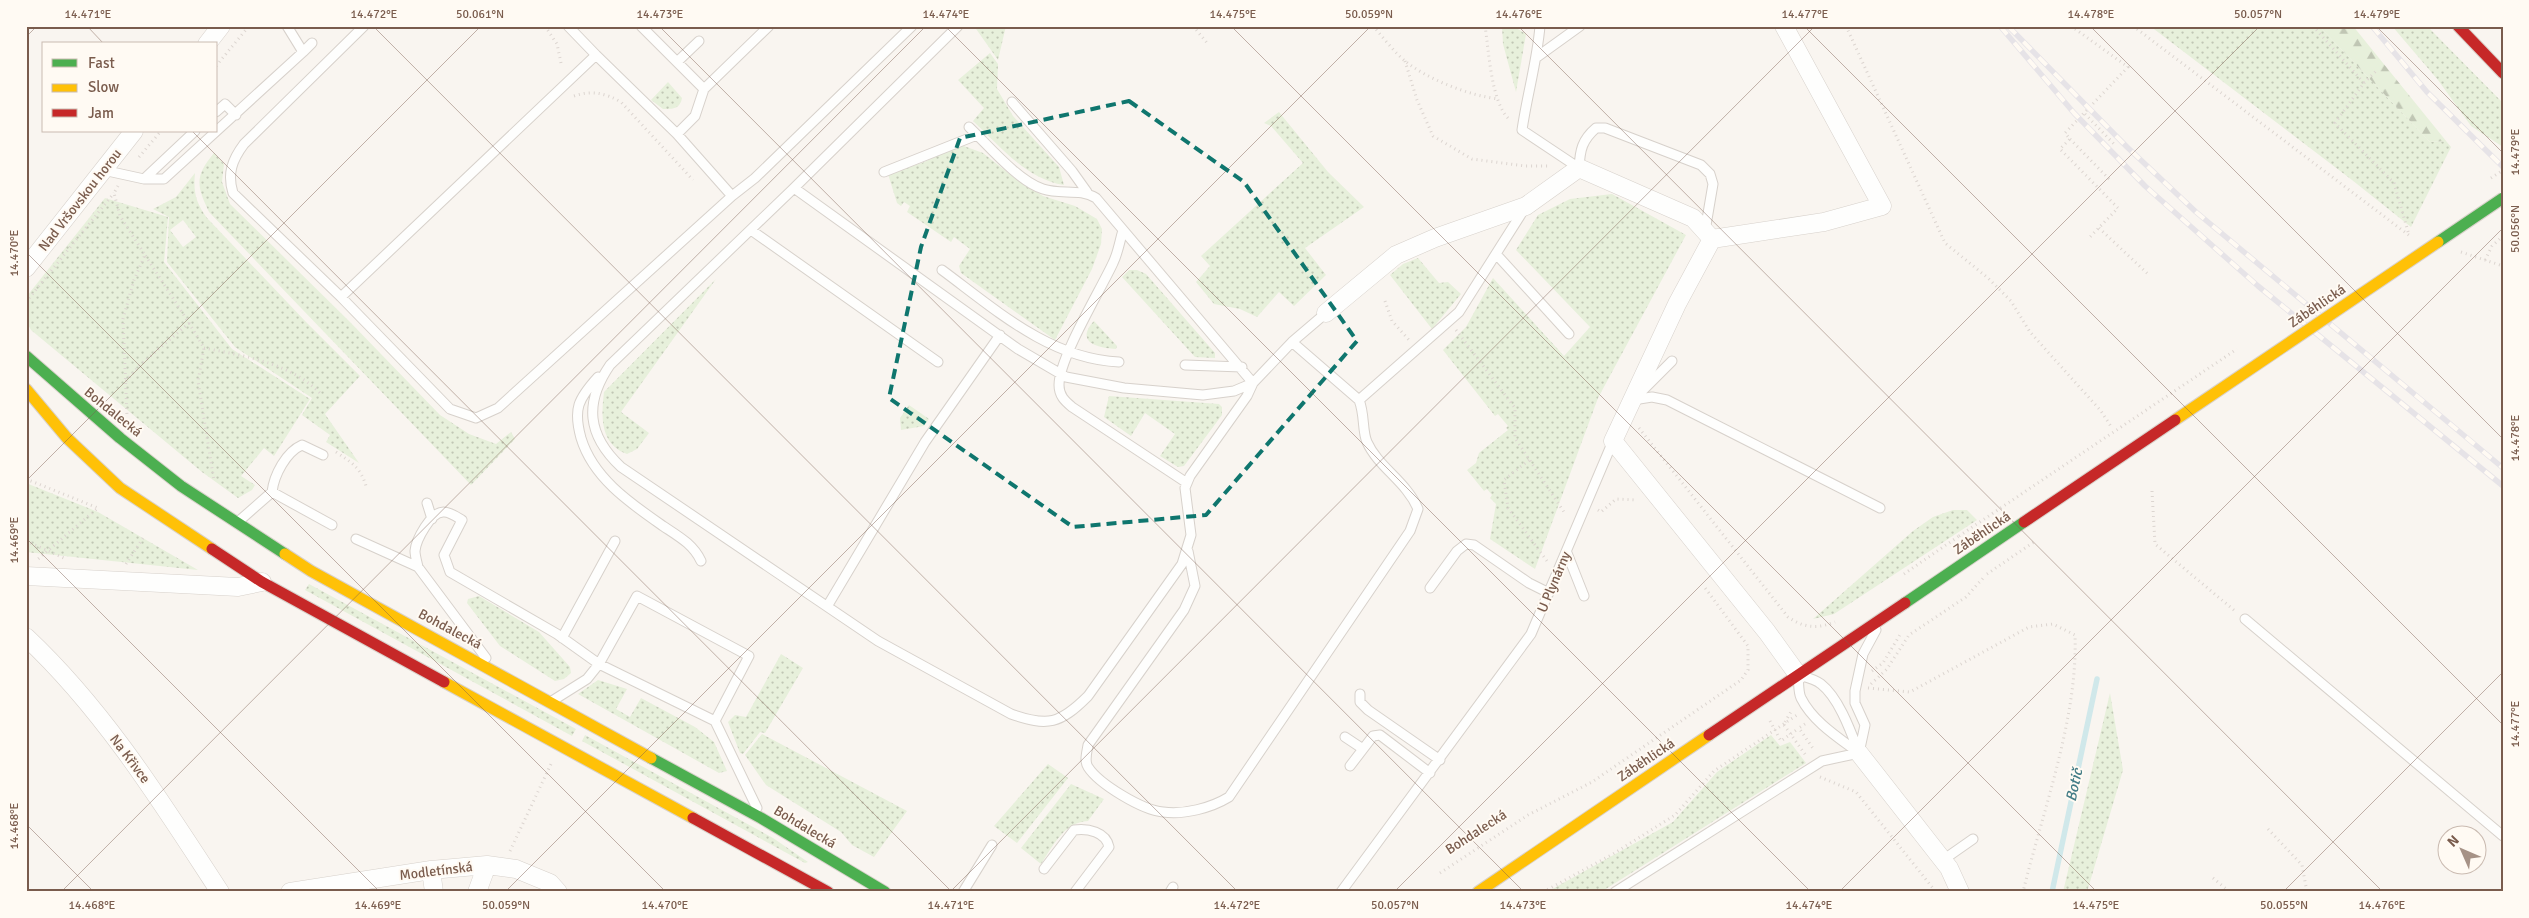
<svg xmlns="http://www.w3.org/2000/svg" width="2529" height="918" font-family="Signika,sans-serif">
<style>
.grass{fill:url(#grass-dots);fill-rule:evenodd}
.forest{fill:url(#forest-firs)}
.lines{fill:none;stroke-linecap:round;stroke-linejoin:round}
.stream{stroke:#d0e8ea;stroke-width:5.5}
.lane-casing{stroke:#d7d1cb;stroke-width:11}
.street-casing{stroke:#d7d1cb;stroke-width:19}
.fast-casing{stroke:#d9d2cb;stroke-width:13}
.slow-casing{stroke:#d9d2cb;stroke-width:13}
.jam-casing{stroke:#d9d2cb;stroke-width:13}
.path{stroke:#dcd5d0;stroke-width:3;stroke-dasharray:1 4;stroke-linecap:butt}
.lane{stroke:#fefefd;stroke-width:9}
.street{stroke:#fefefd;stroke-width:18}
.fast{stroke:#4caf50;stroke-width:11}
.slow{stroke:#ffc107;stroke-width:11}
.jam{stroke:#c62828;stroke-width:11}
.rail-casing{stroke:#e6e3e7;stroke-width:5.5}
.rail{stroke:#fffaf3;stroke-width:4;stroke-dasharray:11;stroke-linecap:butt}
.fast-bridge-casing{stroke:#d9d2cb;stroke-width:13;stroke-linecap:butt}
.slow-bridge-casing{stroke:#d9d2cb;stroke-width:13;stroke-linecap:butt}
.jam-bridge-casing{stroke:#d9d2cb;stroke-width:13;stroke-linecap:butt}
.path-bridge{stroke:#dcd5d0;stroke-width:3;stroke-dasharray:1 4;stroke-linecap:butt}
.fast-bridge{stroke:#4caf50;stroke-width:11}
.slow-bridge{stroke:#ffc107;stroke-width:11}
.jam-bridge{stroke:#c62828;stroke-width:11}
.marked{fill:none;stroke:#0f766e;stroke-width:4;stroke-dasharray:10 6;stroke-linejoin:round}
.ticks{fill:none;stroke:#7a5c4d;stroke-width:1;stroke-opacity:0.45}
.labels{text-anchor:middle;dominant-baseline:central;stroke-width:4;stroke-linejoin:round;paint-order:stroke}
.street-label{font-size:14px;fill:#7a5c4d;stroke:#fffaf3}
.water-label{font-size:15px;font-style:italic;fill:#437c86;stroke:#fffaf3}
.neatline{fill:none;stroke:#7a5c4d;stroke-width:2}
.ticks-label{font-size:12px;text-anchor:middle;fill:#7a5c4d}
</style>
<defs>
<pattern id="grass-dots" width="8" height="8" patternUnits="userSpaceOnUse" patternTransform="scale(1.25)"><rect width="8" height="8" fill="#e7f0db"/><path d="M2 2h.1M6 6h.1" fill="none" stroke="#c0c6b4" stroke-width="1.8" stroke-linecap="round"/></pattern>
<pattern id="forest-firs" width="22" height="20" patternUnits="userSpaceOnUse" patternTransform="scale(1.25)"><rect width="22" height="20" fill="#e7f0db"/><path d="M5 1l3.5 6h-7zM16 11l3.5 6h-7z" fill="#c0c6b4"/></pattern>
</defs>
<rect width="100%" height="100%" fill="#f9f5f0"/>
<path class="grass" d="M974 26H1006L998 60Z
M1502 26H1513L1526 34 1516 92 1503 44Z
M2150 26H2319L2430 142 2446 141 2451 147 2411 227 2352 180Z
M2392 26H2427L2503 103V147L2471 126 2438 80Z
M990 53 998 64 997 89 1013 116 1059 167 1064 185C1026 179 1000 146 973 121L984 108 958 80Z
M668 82 682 98C680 109 673 109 663 109L651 100Z
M1279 112 1328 172 1364 207 1305 248 1326 275 1294 306 1279 292 1257 317 1240 309 1214 304 1196 282 1210 266 1201 256 1303 163 1271 126 1264 123Z
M961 145 983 153 1017 180 1043 196 1075 206 1097 219 1102 229 1101 244 1092 269 1055 340 961 273 959 266 970 249 954 237 951 242 907 212 910 206 904 202 901 206 897 203 888 174 922 163Z
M214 153 224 164 222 182 230 204 350 322 440 415 469 434 496 444 511 432 515 439 471 485 209 212C196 185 195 176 214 153Z
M195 173C193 192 196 203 207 218L306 322 360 376 325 414 359 463 326 442 330 435 302 415 312 398 235 347 167 262 169 217 153 209 176 197ZM183 220 196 237 183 247 170 230Z
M1612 194 1686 235 1598 398 1535 569 1490 539 1496 504 1490 498 1492 495 1487 489 1484 491 1467 470 1476 463 1479 453 1508 430 1506 428 1508 426 1498 414 1495 416 1443 350 1466 327 1493 278 1564 356 1590 327 1516 250 1538 215 1570 199Z
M105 198 168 217 164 262 232 349 310 399 274 456 264 448 241 476 255 485 252 490 238 498 202 472 31 330 26 321 27 296Z
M1418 258 1439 283 1448 282 1461 294 1432 329 1390 275 1403 264Z
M1129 270H1137L1146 274 1215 353V358L1195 357 1122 277Z
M716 279 621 412 649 433 637 449 627 454C600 444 601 417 604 392Z
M1094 321 1117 346 1116 349C1099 348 1074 343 1094 321Z
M1109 396 1219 404 1222 407V415L1184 466 1178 467 1160 456 1175 434 1145 413 1131 436 1104 417Z
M909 405 929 419 924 426 901 430 900 418Z
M26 483 98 512 198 570 26 552Z
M1953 510H1967L1977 520 1834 614 1813 619 1913 531 1933 517Z
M309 584 576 729 572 736 305 590Z
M479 596 539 632 570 667 571 673 564 679 555 681 500 646 467 603 468 599Z
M781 654 803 668 765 733 760 732 743 754 740 753 728 722 735 715 746 717Z
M598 680 627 689 616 709 630 717 641 698 695 727 714 742 727 771 719 773 578 694Z
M2110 693 2123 770 2087 892H2063Z
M762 734 907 811 874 857 852 845 841 832 766 785 745 755Z
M585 735 773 838 808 862 805 863 582 741Z
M1771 735 1780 746 1790 742 1806 763 1601 892H1547L1673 822 1717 772Z
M1048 764 1068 778 1017 843 994 826Z
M1071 784 1104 799 1088 821C1064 822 1053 846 1041 864L1021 848Z"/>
<path class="forest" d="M2319 26H2353L2451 147 2446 141 2430 142Z"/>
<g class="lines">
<path class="stream" d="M2052 892 2097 679"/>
<defs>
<path id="lane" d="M364 26 244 144C232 160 227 174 233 193L341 297 596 55 568 26
M641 26 704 89 695 116 677 134
M958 26 794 188 1018 349 1066 377 1124 388 1203 395 1234 391 1253 383
M1540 26C1537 62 1527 95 1522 130L1579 168C1580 150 1582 140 1596 128H1605L1701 165 1710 174 1713 184 1705 231
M303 52 312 43
M1537 57 1580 26
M677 62 699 41
M704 89 769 26
M1012 102 1072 171 1087 192
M216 112 225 104 236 115
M969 127C989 146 1018 181 1043 189 1061 195 1080 188 1096 198L1253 383 1292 342 1326 313
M103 170 144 179H164L303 52 287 26
M884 172 977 135
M144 179 195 131
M794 188 610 365C584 403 587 435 621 467L878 641 1011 714C1048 727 1060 724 1088 696L1182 564 1191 535 1185 488 1190 476 1247 396 1253 383
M732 196 755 178 912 26
M751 230 938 362
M1123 230C1120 240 1118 253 1113 263 1100 291 1059 358 1059 385 1059 396 1065 401 1072 407L1187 483
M1496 254 1569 334
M942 270C996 310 1050 359 1119 362
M341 297 450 409 476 418 498 408 732 196 677 134 596 55
M1185 365 1242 367
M598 377C578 399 573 409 581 438 593 478 630 503 663 526 678 536 693 544 701 561
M1640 393 1672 361
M1359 400 1459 312 1525 208
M1633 400 1652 397 1667 400 1880 508
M272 492C274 475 286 452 302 445L323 455
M427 503 432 519
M239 521 272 492 332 525
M356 539 418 567 486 658
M1188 551 1195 586 1184 610 1088 745C1087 752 1084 761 1088 767 1099 784 1142 810 1163 812 1184 815 1211 808 1229 797L1410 531 1418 509C1407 482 1378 467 1367 442 1362 431 1365 415 1359 400L1292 342
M1567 553 1584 596
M418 567C417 562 415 556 415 551 416 540 431 511 444 512 450 512 457 517 462 520L444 555 450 572 557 634 599 664 637 596 749 656 715 721
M1430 588 1457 551 1466 544 1474 545 1529 583 1549 593
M828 605 925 442 1000 335
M2245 619 2503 836
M562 638 615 541
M1798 675C1805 677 1815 679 1821 684 1839 698 1851 732 1859 753 1839 738 1813 722 1801 698 1798 692 1799 682 1798 675Z
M1360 694V702L1368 710 1440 760
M552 701 587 679 599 664 715 721 757 808
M1345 737 1363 749
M1859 753 1865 725 1855 703V691L1863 654 1876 630
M1350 766 1373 736 1380 735 1430 773
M1943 860 1973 839
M1044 869 1074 830C1088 828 1106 832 1109 847L1075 892
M963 892 992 845
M1170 892 1173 887
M1341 892 1531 634 1613 441
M1615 892 1822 761 1859 753"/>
<path id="street" d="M207 44 221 26
M1712 239 1677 304 1613 441 1767 632 1798 675
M1712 239 1824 222 1882 206 1784 26
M26 268 134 131
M1326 313 1396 255 1435 238 1526 206 1579 168 1693 218 1712 239
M26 576 238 587 262 582
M26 637C104 710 162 803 220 892
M1859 753 1949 868 1960 892
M431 870 434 892
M290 892 431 870 487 865 516 869 550 883 558 892
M477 892 487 865"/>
<path id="fast" d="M26 356 120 438 181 486 285 554
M1905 603 2024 522
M651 758 761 818 885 892"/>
<path id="slow" d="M26 389 67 438 120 488 212 549
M285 554 311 571 651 758
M444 682 693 818
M1478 892 1709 735"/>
<path id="jam" d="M2458 26 2503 73
M212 549 262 582 444 682
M1709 735 1905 603
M693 818 828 892"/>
</defs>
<use href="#lane" class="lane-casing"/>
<use href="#street" class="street-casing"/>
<use href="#fast" class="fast-casing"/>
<use href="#slow" class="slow-casing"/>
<use href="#jam" class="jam-casing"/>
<path class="path" d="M545 26 557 44 561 63
M1193 26 1208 44
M1373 26C1383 37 1393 51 1405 61 1427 79 1470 96 1499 99
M1485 26C1489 51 1491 104 1510 120
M1846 26 1945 243 1988 278 2011 301 2030 332 2101 411 2112 428
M2071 26 2128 67 2065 133 2070 139 2060 149 2118 208 2088 239
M2133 26 2410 236
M2313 26 2364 83 2335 123 2394 183 2409 235
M1405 61 1417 100 1433 136 1472 159 1525 166H1551
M216 66 249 26
M2364 83 2378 69
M574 96C592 90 605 93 621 102L693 180
M2085 114 2115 145
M2070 139 2110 180
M139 157 161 131
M118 186 114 193 120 216 145 255 134 280 123 319 127 416
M2099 228 2149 275
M2461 252 2503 266
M2485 260 2492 246 2503 236
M1385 301 1392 321 1409 340
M26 302 114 193
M189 323 204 348 198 381 214 481
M1456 330 1515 408V438L1564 512
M204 348C245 356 290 363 320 393
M126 381 140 365 189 323 145 255
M1639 428 1788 617C1804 628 1817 629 1835 622
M336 452C351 462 361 468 366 486
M1529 460 1504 480 1508 508 1547 561
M26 479 98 508 38 559
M2152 491 2155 544 2235 611
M1598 510 1601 512 1616 499 1636 500
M26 541 66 559
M126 564 145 535
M1904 574 1959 536
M1872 671 1883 663 1901 633
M1871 684 1887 669 1909 635 1966 597 1985 576
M1868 688 1910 692 2029 627 2053 624 2075 635C2078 718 2043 810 2023 892
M1770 721 1781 741 1799 728
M1785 722 1792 710
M1805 724 1799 728 1814 750
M1784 725 1807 757
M1820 777 1856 792 1936 892
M2268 829 2302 865 2307 892
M510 851 551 764
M1440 873 1528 815 1592 782 1741 680 1748 670V646L1703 585
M2213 878 2230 892
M1543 892 1613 854 1675 815 1714 771 1797 715"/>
<use href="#lane" class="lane"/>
<use href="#street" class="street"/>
<use href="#fast" class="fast"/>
<use href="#slow" class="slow"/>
<use href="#jam" class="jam"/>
<defs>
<path id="rail" d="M2000 26 2074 113 2145 186 2258 286 2503 486
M2008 26 2127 147 2196 212 2503 468
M2372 26 2427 92 2503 167"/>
</defs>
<use href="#rail" class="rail-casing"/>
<use href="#rail" class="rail"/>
<defs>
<path id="fast-bridge" d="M2438 242 2503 198"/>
<path id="slow-bridge" d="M2175 420 2438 242"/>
<path id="jam-bridge" d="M2024 522 2175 420"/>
</defs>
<use href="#fast-bridge" class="fast-bridge-casing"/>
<use href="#slow-bridge" class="slow-bridge-casing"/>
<use href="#jam-bridge" class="jam-bridge-casing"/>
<path class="path-bridge" d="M2491 178 2503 170
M1959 536 2237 349
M1987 574 2034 542"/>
<use href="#fast-bridge" class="fast-bridge"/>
<use href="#slow-bridge" class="slow-bridge"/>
<use href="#jam-bridge" class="jam-bridge"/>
</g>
<path class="marked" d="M1129 101 1244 182 1357 341 1206 515 1073 527 889 398 921 247 960 138Z"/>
<path class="ticks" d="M87 26 104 44M373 26 1238 892M659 26 1524 892M945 26 1811 892M1231 26 2097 892M1518 26 2383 892M1804 26 2503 725M2090 26 2503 439M2376 26 2503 153M26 37 37 26M192 131 952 892M26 252 666 892M26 481 481 26M26 538 380 892M26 824 94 892M61 892 926 26M505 892 1371 26M950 892 1815 26M1394 892 2260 26M1839 892 2503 228M2283 892 2503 672"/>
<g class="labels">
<g class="street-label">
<text transform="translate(80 200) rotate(-52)">Nad Vršovskou horou</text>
<text transform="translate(2317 306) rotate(-34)">Záběhlická</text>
<text transform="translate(113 412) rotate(39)">Bohdalecká</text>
<text transform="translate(1982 533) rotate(-34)">Záběhlická</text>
<text transform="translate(1554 582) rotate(-67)">U Plynárny</text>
<text transform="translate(450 629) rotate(28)">Bohdalecká</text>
<text transform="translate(130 759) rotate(53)">Na Křivce</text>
<text transform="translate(1646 760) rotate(-34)">Záběhlická</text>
<text transform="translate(805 827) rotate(31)">Bohdalecká</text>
<text transform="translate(1476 832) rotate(-33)">Bohdalecká</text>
<text transform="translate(436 871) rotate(-7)">Modletínská</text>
</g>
<g class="water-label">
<text transform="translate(2074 785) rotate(-78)">Botič</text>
</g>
</g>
<rect width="2529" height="918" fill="none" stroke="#fffaf3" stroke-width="55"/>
<rect x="42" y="42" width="175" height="90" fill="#fffaf3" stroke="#cabbb1"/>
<rect x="52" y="59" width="25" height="8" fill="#4caf50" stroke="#cabbb1"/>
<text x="88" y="68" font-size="15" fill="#7a5c4d">Fast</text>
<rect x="52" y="84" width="25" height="8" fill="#ffc107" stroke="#cabbb1"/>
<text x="88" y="92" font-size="15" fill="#7a5c4d">Slow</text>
<rect x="52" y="109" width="25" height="8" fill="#c62828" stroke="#cabbb1"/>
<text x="88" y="118" font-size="15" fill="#7a5c4d">Jam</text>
<g transform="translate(2462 850) rotate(315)"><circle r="24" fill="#fffaf3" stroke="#cabbb1"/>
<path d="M0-4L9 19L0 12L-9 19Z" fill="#a69286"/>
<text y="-8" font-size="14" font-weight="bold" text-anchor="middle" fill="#7a5c4d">N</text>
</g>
<rect x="28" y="28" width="2474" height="862" class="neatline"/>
<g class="ticks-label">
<text x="88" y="18">14.471°E</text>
<text x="374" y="18">14.472°E</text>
<text x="480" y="18">50.061°N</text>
<text x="660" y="18">14.473°E</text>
<text x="946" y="18">14.474°E</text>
<text x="1233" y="18">14.475°E</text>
<text x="1369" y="18">50.059°N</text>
<text x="1519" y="18">14.476°E</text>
<text x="1805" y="18">14.477°E</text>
<text x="2091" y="18">14.478°E</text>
<text x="2258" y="18">50.057°N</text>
<text x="2377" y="18">14.479°E</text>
<text transform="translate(2515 152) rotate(-90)" y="4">14.479°E</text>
<text transform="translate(2515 229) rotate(-90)" y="4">50.056°N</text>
<text transform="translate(14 253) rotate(-90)" y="4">14.470°E</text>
<text transform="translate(2515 438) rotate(-90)" y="4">14.478°E</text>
<text transform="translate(14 540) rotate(-90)" y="4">14.469°E</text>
<text transform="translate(2515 724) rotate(-90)" y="4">14.477°E</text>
<text transform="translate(14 826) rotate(-90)" y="4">14.468°E</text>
<text x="92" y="909">14.468°E</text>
<text x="378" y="909">14.469°E</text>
<text x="506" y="909">50.059°N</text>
<text x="665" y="909">14.470°E</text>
<text x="951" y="909">14.471°E</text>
<text x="1237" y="909">14.472°E</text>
<text x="1395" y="909">50.057°N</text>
<text x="1523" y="909">14.473°E</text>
<text x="1809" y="909">14.474°E</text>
<text x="2096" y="909">14.475°E</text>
<text x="2284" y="909">50.055°N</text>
<text x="2382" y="909">14.476°E</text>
</g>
</svg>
